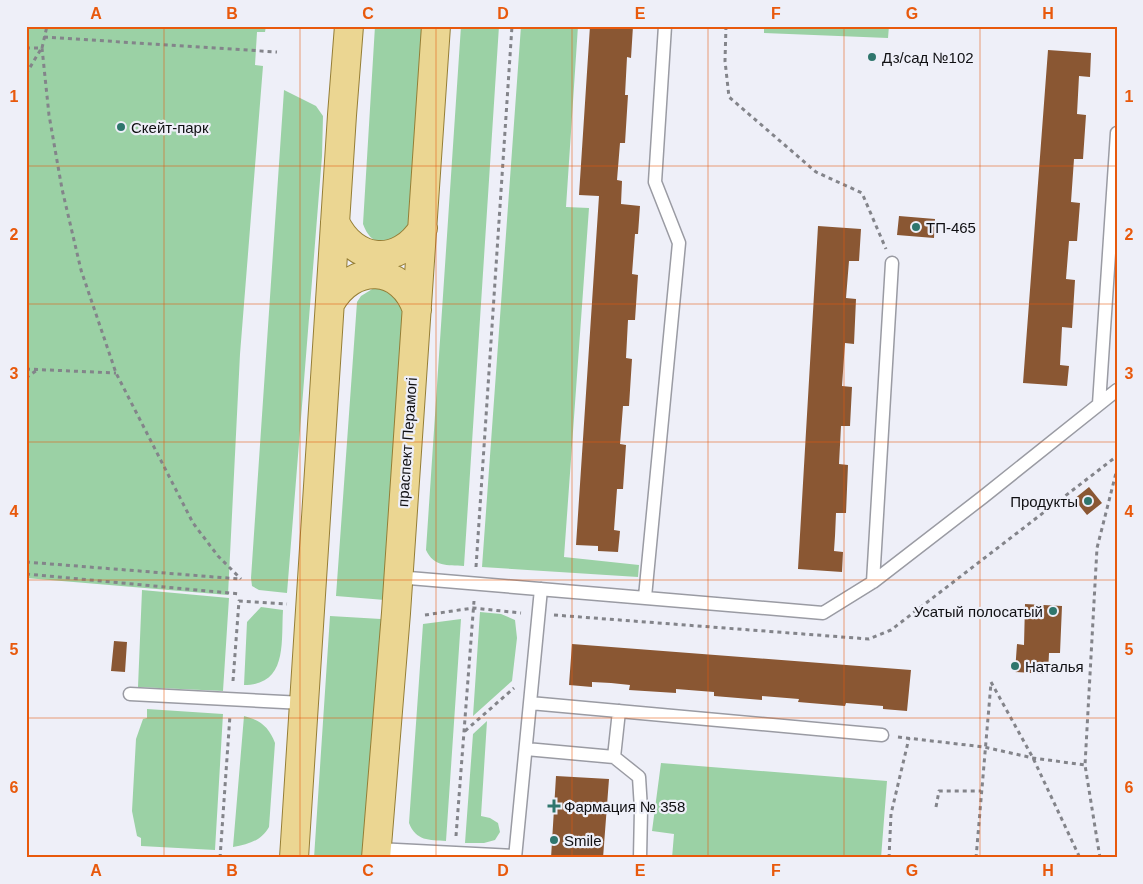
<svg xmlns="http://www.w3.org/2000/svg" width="1143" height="884" font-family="Helvetica,sans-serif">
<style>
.green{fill:#9bd1a5}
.building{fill:#8a5733}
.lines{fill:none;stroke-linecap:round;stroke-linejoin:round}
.service-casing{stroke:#9a9ba3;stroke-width:15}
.primary-casing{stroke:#957e36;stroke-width:30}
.path{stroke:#83848a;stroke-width:3;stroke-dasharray:4 4;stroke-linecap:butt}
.service{stroke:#fff;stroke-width:12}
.primary{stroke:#ebd692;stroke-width:28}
.grid{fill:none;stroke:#e8590c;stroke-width:1;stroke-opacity:0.55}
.poi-dot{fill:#2f766d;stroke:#eeeff8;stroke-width:2}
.labels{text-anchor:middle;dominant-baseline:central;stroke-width:4.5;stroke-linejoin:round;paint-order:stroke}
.poi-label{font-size:15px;fill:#0f0f12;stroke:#eeeff8;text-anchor:start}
.street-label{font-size:15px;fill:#0f0f12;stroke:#eeeff8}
.neatline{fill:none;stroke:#e8590c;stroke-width:2}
.grid-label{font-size:16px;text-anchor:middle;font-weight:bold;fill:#e8590c}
</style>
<rect width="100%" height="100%" fill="#eeeff8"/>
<path class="green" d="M26 26H266L265 32H257L255 65 263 66 240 354 228 595 26 578Z
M375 26H422L408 228 404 235 382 244C372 240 367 235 363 224Z
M461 26H499L464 566C447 565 434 567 426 550Z
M521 26H578L566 207 589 208 564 557 639 565 638 577 482 567Z
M764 26H889L888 38 764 33Z
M284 90 316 106 323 116 322 156 287 593 259 590 252 586 251 578Z
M374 288 389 289 405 305 385 600 336 596 357 302 361 296Z
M142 590 229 598 223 691 138 687Z
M261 607 283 610C281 642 288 685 244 685L247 622Z
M480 612 501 614 515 620 517 638 512 681 473 716Z
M330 616 381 619 365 858H314Z
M461 619 446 841C429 840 416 841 409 823L423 624Z
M147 709 223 714 215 850 141 846V838L137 836 132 811 136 739 143 719 147 718Z
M244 716C260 720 269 727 275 743L269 827C261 841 249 844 233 847Z
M487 721 481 816 490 818 498 823 500 832 495 840 484 843H465L473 734Z
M661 763 887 781 881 858H672L674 834 652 831Z"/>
<path class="building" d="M590 26H633L631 58 627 57 625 95H628L625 143H620L617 180 622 181 621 204 640 206 638 234H635L632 274 638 275 635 320H628L626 358 632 359 629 406H623L620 444 626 445 623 489H617L614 530 620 531 618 552 598 551V546L576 545 599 196 579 195Z
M1048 50 1091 53 1090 77 1079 76 1077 114 1086 115 1083 159H1074L1071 202 1080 203 1077 241H1069L1066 279 1075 280 1072 328 1062 327 1060 365 1069 366 1067 386 1023 383Z
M899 216 935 219 934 238 897 235Z
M818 226 861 229 859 261H849L846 298 856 299 854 344 845 343 842 386 852 387 850 426H841L839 464 848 465 846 513H836L835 536 834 551 843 552 842 572 798 569Z
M1089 487 1102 503 1087 515 1074 499Z
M1025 604 1062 606 1060 653H1049L1048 674 1015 672 1017 644 1024 645Z
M114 641 127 642 125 672 111 671Z
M572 644 911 670 907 711 883 709V706L846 703 845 706 798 702 799 699 762 696V700L714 696V692L676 689V693L629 690 630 685 611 683 592 682V687L569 685Z
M556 776 609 779 603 858H551Z"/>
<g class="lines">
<defs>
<path id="service" d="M1099 404 1117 133
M397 577 823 613 873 582 983 497 1117 390
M873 582 892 263
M645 597 679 243 655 182 665 26
M130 694 303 703
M530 703 882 735
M526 749 614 757 639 777 641 809 640 858
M614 757 619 711
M377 849 515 856
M515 858 541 589"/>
<path id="primary" d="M335 222C354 263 399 267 423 228
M330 304C352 263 402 264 417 310
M294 858 342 115 349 26
M376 858 396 613 436 26"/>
</defs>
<use href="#service" class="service-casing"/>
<use href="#primary" class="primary-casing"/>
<path class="path" d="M726 26 725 61 729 97 816 172 862 193 886 249
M44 37 277 52
M26 48H42L47 26
M42 48 49 115 62 189 81 270 116 373 193 523 218 556 241 579
M26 74 41 49
M26 369 116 373
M26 378 37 370
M26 562 240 579
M476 567 512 26
M26 574 240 594
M425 615 473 608 521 613
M554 615 869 639 891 630 1117 456
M233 681 239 601 287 604
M991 682 1033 758 1080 858
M465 731 514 688
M898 737 984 747 1033 758 1085 765
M936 807 939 791H981
M456 836 474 601
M889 857H934
M220 858 230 715
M889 858 891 814 909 738
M976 858 991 683
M1100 858 1085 765 1097 548 1117 469"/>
<use href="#service" class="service"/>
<use href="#primary" class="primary"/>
</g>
<path class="grid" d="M164 26V858M300 26V858M436 26V858M572 26V858M708 26V858M844 26V858M980 26V858M26 166H1117M26 304H1117M26 442H1117M26 580H1117M26 718H1117"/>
<g class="poi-dot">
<circle cx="872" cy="57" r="5"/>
<circle cx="121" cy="127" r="5"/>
<circle cx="916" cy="227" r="5"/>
<circle cx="1088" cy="501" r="5"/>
<circle cx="1053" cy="611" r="5"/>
<circle cx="1015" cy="666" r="5"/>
<path d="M551.5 798.5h5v5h5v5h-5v5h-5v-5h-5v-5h5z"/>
<circle cx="554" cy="840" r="5"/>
</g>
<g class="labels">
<g class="poi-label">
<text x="882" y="57">Дз/сад №102</text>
<text x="131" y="127">Скейт-парк</text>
<text x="926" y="227">ТП-465</text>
<text x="1078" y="501" text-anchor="end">Продукты</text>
<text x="1043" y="611" text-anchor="end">Усатый полосатый</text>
<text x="1025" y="666">Наталья</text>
<text x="564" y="806">Фармация № 358</text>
<text x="564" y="840">Smile</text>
</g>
<g class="street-label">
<text transform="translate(407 442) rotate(-86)">праспект Перамогі</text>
</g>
</g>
<rect width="1143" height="884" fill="none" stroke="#eeeff8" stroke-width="55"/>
<rect x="28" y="28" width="1088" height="828" class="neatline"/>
<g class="grid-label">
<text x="96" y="19">A</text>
<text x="232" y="19">B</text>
<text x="368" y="19">C</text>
<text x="503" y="19">D</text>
<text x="640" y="19">E</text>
<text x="776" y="19">F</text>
<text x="912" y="19">G</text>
<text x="1048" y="19">H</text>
<text x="14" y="102">1</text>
<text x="1129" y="102">1</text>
<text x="14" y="240">2</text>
<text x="1129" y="240">2</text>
<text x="14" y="379">3</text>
<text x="1129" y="379">3</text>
<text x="14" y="517">4</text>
<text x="1129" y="517">4</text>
<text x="14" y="655">5</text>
<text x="1129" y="655">5</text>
<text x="14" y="793">6</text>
<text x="1129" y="793">6</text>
<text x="96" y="876">A</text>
<text x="232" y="876">B</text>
<text x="368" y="876">C</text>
<text x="503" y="876">D</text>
<text x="640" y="876">E</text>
<text x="776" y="876">F</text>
<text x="912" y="876">G</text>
<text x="1048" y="876">H</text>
</g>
</svg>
